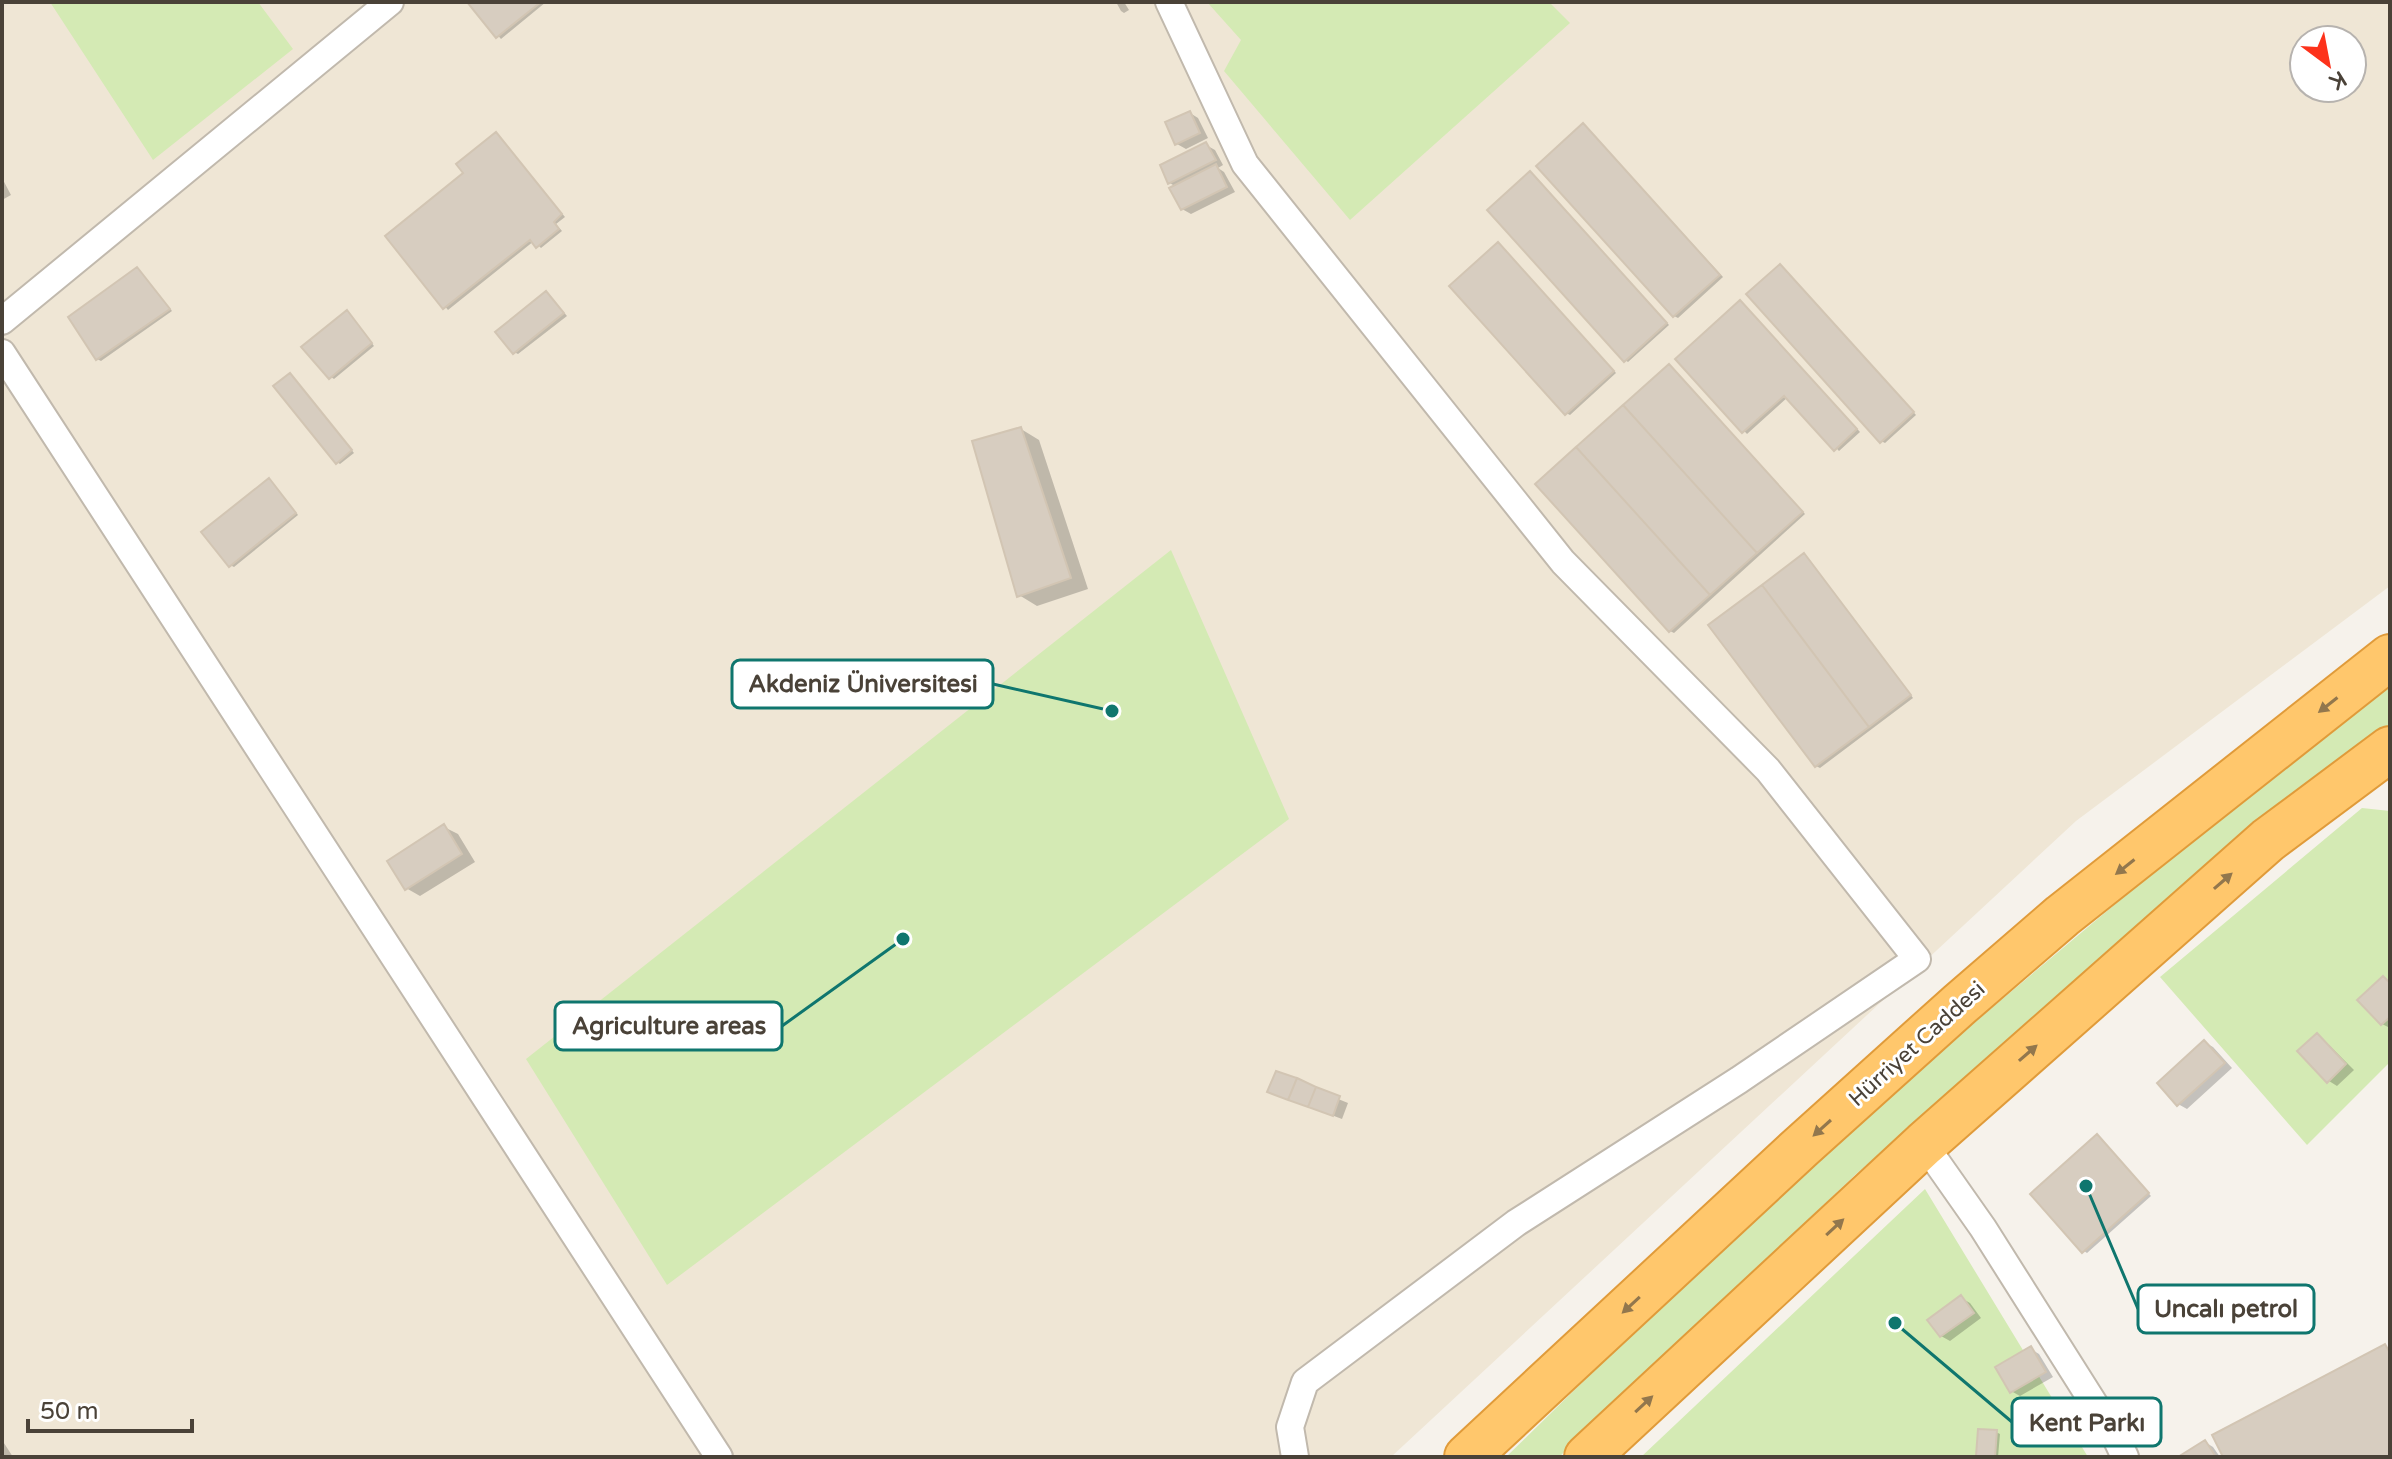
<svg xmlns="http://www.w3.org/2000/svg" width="2392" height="1459" font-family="'Varela Round',sans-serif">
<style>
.education{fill:#efe6d5;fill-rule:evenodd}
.green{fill:#d4eab4}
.shadow{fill:#0003}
.building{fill:#d7cdc0;stroke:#d2c5b3;stroke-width:2}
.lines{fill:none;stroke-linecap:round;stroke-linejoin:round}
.street-casing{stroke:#c1b9ad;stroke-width:30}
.highway-casing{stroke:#e09b3a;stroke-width:48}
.street{stroke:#fff;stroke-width:26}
.highway{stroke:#ffc76c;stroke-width:44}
.oneway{fill:#92774d}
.labels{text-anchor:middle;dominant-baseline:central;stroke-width:6;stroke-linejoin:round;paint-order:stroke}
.street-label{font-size:22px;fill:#4a4238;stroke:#fff}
.leader{fill:none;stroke:#0f766e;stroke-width:3}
.callout-dot{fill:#0f766e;stroke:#fff;stroke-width:3}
.callout{fill:#fff;stroke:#0f766e;stroke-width:3}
.callout-label{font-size:24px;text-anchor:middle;font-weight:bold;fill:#4a4238}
</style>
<rect width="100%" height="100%" fill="#f6f2eb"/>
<path class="education" d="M2 2H2390V586L2076 821 1391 1457H2ZM2304 40H2352V88H2304Z"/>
<path class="green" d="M50 2H258L293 49 153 160Z
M1207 2H1549L1570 23 1350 220 1224 71 1241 40Z
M1171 550 1289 819 667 1285 526 1059Z
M2390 681V731L2219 862 1856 1174 1559 1457H1506L1601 1364 1676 1283 1838 1137 2262 781Z
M2362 808 2390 811V1062L2307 1145 2160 977Z
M1925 1189 2088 1457H1641Z"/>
<path class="shadow" d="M469 2H546L501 39Z
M1116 2H1124L1129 10 1124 13 1121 11Z
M1190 113 1198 118 1208 138 1186 149 1177 144Z
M1584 125 1723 277 1678 318 1674 316Z
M496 134 565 217 556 224 562 231 541 248 534 241 448 310 387 236 466 174Z
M1206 145 1215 150 1223 165 1218 168 1224 172 1235 192 1191 214 1182 209 1176 187 1170 183Z
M1534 176 1669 325 1628 362 1625 360Z
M2 178 11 195 2 200Z
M1502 247 1616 373 1570 415 1566 413Z
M1784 268 1916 415 1885 443 1881 441Z
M137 269 172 311 101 361 97 359Z
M547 293 567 316 518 354 514 352Z
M1741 302 1860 432 1839 451 1788 397 1747 434 1677 359Z
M347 312 374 346 334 379 331 377Z
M1672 368 1805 514 1674 633 1670 631Z
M290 375 354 453 340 464 337 462Z
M1021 429 1039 440 1088 589 1037 606 1019 595Z
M273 483 298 515 234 567 230 565Z
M1808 558 1913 698 1820 768 1816 766Z
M444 827 458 834 475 862 420 896 406 888Z
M2383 978 2390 982V1028L2382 1024Z
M2317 1036 2325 1041 2354 1070 2337 1086 2329 1081Z
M2204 1042 2213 1047 2232 1068 2187 1109 2178 1104Z
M1277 1074 1348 1103 1342 1119 1313 1108Z
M2100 1139 2151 1196 2087 1253 2084 1251Z
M1961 1298 1970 1303 1981 1318 1950 1341 1941 1336Z
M2031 1349 2039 1354 2053 1377 2020 1396 2011 1391Z
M1996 1432 2000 1434 1998 1457 1978 1455Z
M2 1440 13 1457H2Z
M2205 1442 2213 1447 2220 1457H2181Z"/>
<path class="building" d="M467 2H541L496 38Z
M1190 111 1200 133 1175 145 1165 122Z
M1583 123 1720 275 1673 317 1536 166Z
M496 132 562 214 554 222 559 229 536 248 530 240 443 309 385 236 463 173 456 164Z
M1206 142 1216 160 1168 184 1160 165Z
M1216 164 1227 187 1181 210 1169 188Z
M1530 171 1667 323 1624 362 1487 210Z
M1498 242 1614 371 1565 415 1449 286Z
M1780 264 1914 412 1880 443 1746 294Z
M137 267 170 309 96 360 68 317Z
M546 291 564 313 513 354 495 332Z
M1740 300 1857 429 1834 451 1784 396 1742 433 1675 359Z
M347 310 372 343 329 379 301 347Z
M1669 364 1803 512 1757 553 1623 405Z
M290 373 352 450 336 464 273 386Z
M1623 405 1757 553 1710 595 1576 447Z
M1021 427 1071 578 1017 597 972 441Z
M1576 447 1710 595 1669 632 1535 484Z
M269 478 296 513 229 567 201 532Z
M1804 553 1911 695 1869 727 1762 585Z
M1762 585 1869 727 1815 767 1708 625Z
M444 824 462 854 405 890 387 861Z
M2383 976 2390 983V1017L2381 1025 2357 1000Z
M2317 1033 2346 1064 2327 1083 2297 1051Z
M2204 1040 2225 1063 2177 1106 2157 1083Z
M1276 1071 1297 1078 1288 1100 1267 1092Z
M1297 1078 1316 1087 1308 1107 1288 1100Z
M1316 1087 1340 1096 1333 1116 1308 1107Z
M2097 1134 2149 1193 2082 1253 2030 1194Z
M1961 1295 1974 1313 1940 1337 1927 1320Z
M2385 1344 2390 1353V1457H2223L2212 1435Z
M2031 1346 2046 1372 2010 1393 1995 1367Z
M1978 1429 1997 1430 1995 1457 1976 1456Z
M2205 1440 2216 1457H2178Z"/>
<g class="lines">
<defs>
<path id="street" d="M1169 2 1245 164 1563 562 1768 770 1917 959 1739 1080 1516 1223 1305 1382 1290 1427 1295 1457
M2 321 390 2
M2 353 719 1457
M1924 1144 1983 1228 2117 1440 2125 1457"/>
<path id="highway" d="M1467 1457 1801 1147 1960 1004 2062 916 2390 657
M1587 1457 1924 1144 2086 1001 2268 840 2390 749"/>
</defs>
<use href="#street" class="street-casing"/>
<use href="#highway" class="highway-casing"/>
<use href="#street" class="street"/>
<use href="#highway" class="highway"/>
</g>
<defs><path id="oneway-solid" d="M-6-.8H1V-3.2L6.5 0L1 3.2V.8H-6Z" transform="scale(2)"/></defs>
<g class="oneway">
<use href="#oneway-solid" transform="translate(2328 705) rotate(142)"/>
<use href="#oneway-solid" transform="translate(2125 867) rotate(142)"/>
<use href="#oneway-solid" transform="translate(2223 881) rotate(-41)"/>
<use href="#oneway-solid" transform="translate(2028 1053) rotate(-41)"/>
<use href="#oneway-solid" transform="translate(1822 1128) rotate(138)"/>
<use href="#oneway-solid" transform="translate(1835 1227) rotate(-43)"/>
<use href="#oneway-solid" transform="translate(1631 1305) rotate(137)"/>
<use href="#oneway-solid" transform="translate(1644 1404) rotate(-43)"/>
</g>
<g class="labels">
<g class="street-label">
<text transform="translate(1917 1044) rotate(-42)">Hürriyet Caddesi</text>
</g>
</g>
<path class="leader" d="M1112 711L993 684M903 939L782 1026M2086 1186L2138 1309M1895 1323L2012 1422"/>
<g class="callout-dot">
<circle cx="1112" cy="711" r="8"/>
<circle cx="903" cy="939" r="8"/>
<circle cx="2086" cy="1186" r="8"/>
<circle cx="1895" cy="1323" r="8"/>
</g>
<g class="callout">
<rect x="732" y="660" width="261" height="48" rx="8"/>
<rect x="555" y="1002" width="227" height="48" rx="8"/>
<rect x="2138" y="1285" width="176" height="48" rx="8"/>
<rect x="2012" y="1398" width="149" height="48" rx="8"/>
</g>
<g class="callout-label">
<text x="863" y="692">Akdeniz Üniversitesi</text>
<text x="669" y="1034">Agriculture areas</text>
<text x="2226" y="1317">Uncalı petrol</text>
<text x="2087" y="1431">Kent Parkı</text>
</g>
<rect width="2392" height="1459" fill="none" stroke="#4a4238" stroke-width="8"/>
<g transform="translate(2328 64) rotate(148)"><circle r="38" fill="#ffffff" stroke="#b7b3af" stroke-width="2"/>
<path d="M0-6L14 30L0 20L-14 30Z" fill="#fd321b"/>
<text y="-12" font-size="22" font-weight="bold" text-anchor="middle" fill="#4a4238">K</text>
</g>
<path d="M28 1419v12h164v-12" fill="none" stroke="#4a4238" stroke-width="4"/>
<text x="40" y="1419" font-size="24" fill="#4a4238" stroke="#ffffff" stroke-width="6" paint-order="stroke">50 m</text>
</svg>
